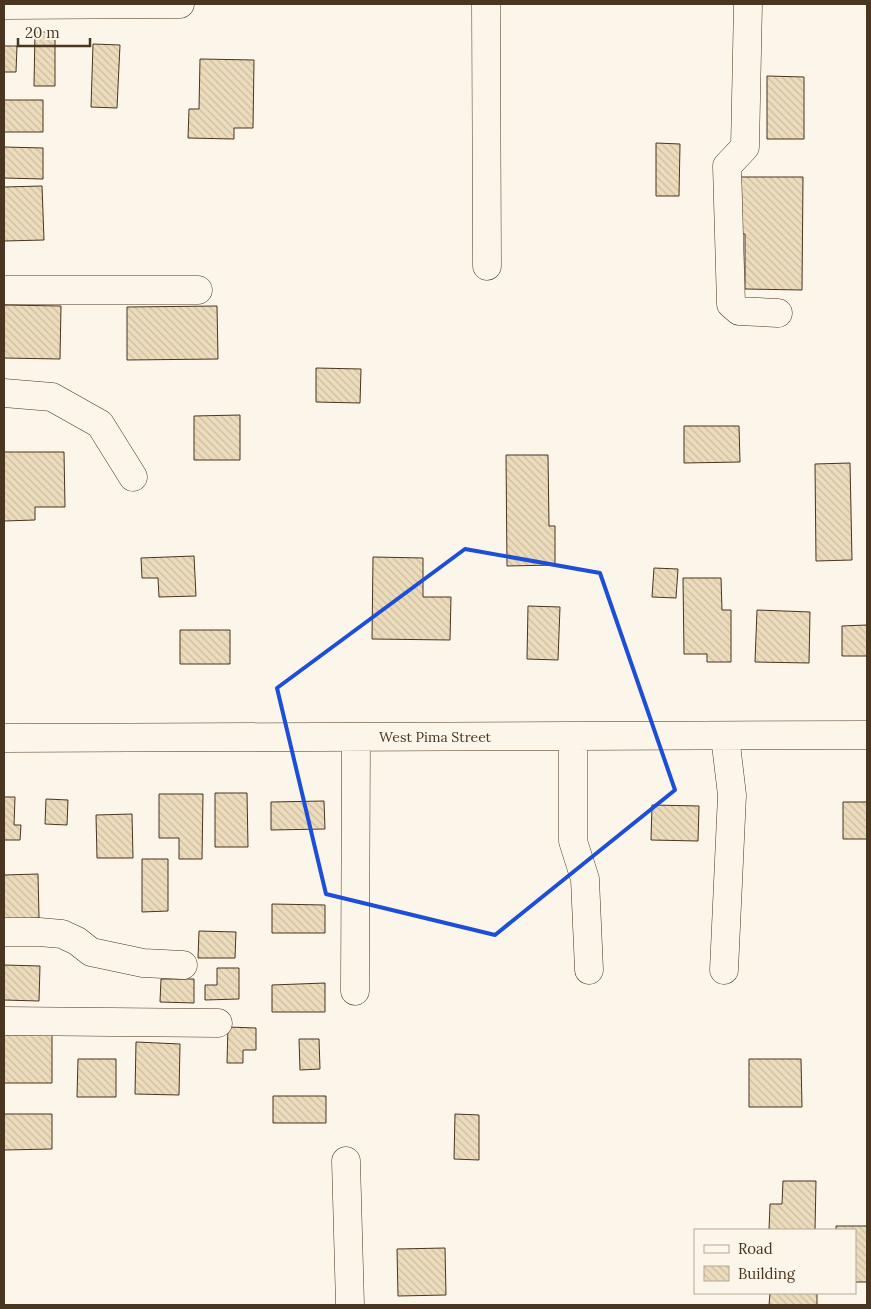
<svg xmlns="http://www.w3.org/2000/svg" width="871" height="1309" font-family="Lora,serif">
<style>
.building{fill:url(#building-back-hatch);stroke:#4a3520}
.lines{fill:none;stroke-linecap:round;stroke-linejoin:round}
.minor-casing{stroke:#4a3520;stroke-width:29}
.minor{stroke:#fbf6e9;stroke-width:28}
.marked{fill:none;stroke:#1d4ed8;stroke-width:4;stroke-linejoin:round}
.labels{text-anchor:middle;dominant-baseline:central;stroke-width:4;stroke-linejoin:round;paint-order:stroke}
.street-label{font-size:14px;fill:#4a3520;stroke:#fbf6e9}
</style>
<defs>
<pattern id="building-back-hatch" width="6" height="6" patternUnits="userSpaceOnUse" patternTransform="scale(1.25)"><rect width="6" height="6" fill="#ecdcbc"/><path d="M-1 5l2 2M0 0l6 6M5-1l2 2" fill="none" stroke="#ccbda1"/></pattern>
</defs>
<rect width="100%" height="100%" fill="#fbf6e9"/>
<path class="building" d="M35 32H55V86H34Z
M93 44 120 45 117 108 91 107Z
M4 46H17L16 72H4Z
M200 59 254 60 253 128H234V139L188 138 189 109H199Z
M767 76 804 77V139H767Z
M4 100H43V132H4Z
M656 143 680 144 679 196H656Z
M4 147 43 148V179L4 178Z
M736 177H803L802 290 745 289V234H735Z
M42 186 44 240 4 241V187Z
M4 305 61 306 60 359 4 358Z
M217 306 218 359 127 360V307Z
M316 368 361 369 360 403 316 402Z
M240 415V460H194V416Z
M684 426H739L740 462 684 463Z
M4 452H64L65 507H35V520L4 521Z
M506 455H548L549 526H555V565L507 566Z
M850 463 852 560 816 561 815 464Z
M194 556 196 596 159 597 158 578H142L141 558Z
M373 557 423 558V597H451L450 640 372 639Z
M654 568 678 569 676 598 652 597Z
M683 578H721L722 610H731V662H707V654H684Z
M528 606 560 607 558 660 527 659Z
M757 610 810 612 809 663 755 662Z
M867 625V656H842V626Z
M180 630H230V664H180Z
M215 793H247L248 847H215Z
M159 794H203L202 859H179V838H159Z
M4 797H15L14 825H21L20 840H4Z
M46 799 68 800 67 825 45 824Z
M324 801 325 829 271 830V802Z
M843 802H867V839H843Z
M652 805 699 806 698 841 651 840Z
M132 814 133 858H97L96 815Z
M142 859H168V911L142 912Z
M38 874 39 918 4 920V875Z
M272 904 325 905V933H272Z
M199 931 236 932 235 958H198Z
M4 965 40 966 39 1001 4 1000Z
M217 968H239V999L205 1000V985H217Z
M161 979H194V1003L160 1002Z
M325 983V1012H272V985Z
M228 1027 256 1028V1050H243V1063H227Z
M4 1031H52V1083H4Z
M299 1039H319L320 1069 300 1070Z
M136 1042 180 1044 179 1095 135 1094Z
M78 1059H116V1097H77Z
M749 1059H801L802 1107H749Z
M273 1096H326V1123H273Z
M4 1114H52V1149L4 1150Z
M455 1114 479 1115V1160L454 1159Z
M783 1181H816L815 1230H769L770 1204H782Z
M836 1226H867V1282H855V1230H836Z
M445 1248 446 1295 398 1296 397 1249Z
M770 1293H817V1305H769Z"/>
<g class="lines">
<defs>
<path id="minor" d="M486 4 487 266
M748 4 745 147 727 166 731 304 739 311 778 313
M4 5 180 4
M4 290H198
M4 393 52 397 100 424 133 477
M573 736V841L585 879 589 970
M4 738 867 735
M4 932H39L62 934 77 941 91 952 143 963 183 965
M724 970 732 795 725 736
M355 991 356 737
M4 1021 218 1023
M346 1161 350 1305"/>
</defs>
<use href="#minor" class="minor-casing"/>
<use href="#minor" class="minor"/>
</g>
<path class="marked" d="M465 549 600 573 675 790 495 935 326 894 277 688Z"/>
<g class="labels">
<g class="street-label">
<text x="435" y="737">West Pima Street</text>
</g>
</g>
<rect width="871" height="1309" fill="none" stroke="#4a3520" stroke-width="10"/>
<rect x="694" y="1229" width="162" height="65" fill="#fbf6e9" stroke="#b4a999"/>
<rect x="704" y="1245" width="25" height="8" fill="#fbf6e9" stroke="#b4a999"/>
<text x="738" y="1254" font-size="15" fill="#4a3520">Road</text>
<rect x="704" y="1266" width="25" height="15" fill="url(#building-back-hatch)" stroke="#b4a999"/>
<text x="738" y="1279" font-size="15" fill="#4a3520">Building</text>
<path d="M18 38v8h72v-8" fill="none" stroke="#4a3520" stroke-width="2.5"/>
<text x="25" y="38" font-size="15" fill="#4a3520" stroke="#fbf6e9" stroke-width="4" paint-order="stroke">20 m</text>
</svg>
